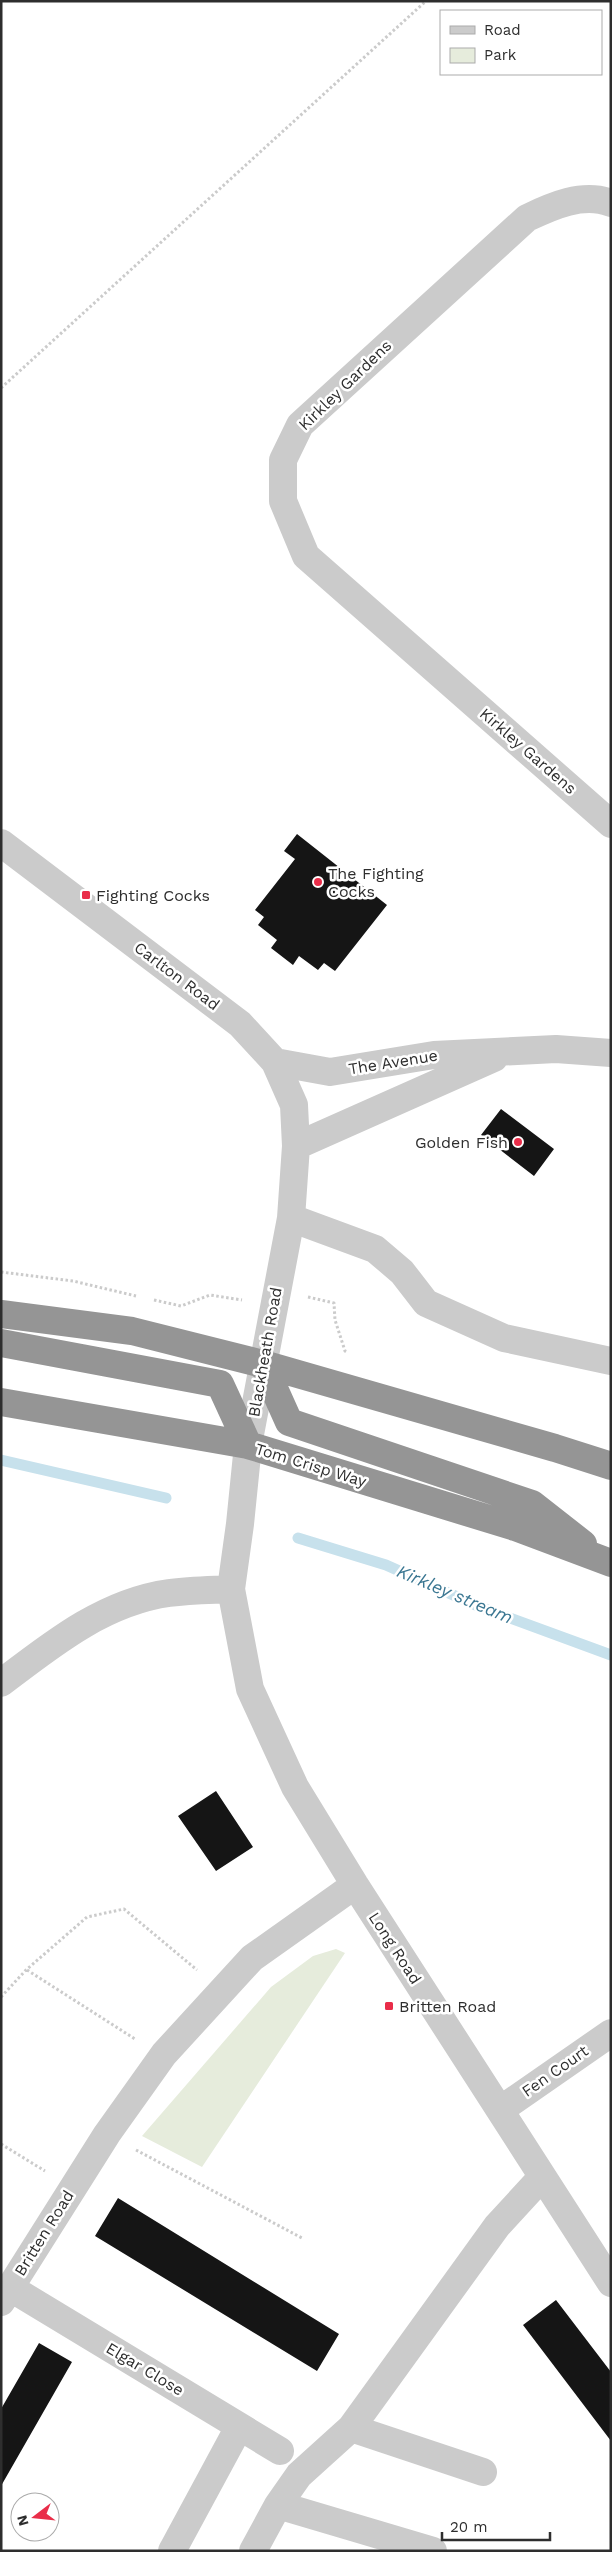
<svg xmlns="http://www.w3.org/2000/svg" width="612" height="2552" font-family="'Work Sans',sans-serif">
<style>
.green{fill:#e6ecdc}
.lines{fill:none;stroke-linecap:round;stroke-linejoin:round}
.stream{stroke:#c7e1ec;stroke-width:11}
.building{fill:#151515}
.path{stroke:#cbcbcb;stroke-width:3;stroke-dasharray:2.5 2.5;stroke-linecap:butt}
.minor{stroke:#cbcbcb;stroke-width:28}
.highway{stroke:#959595;stroke-width:28}
.poi-dot{fill:#e92d49;stroke:#fff;stroke-width:2}
.labels{text-anchor:middle;dominant-baseline:central;stroke-width:5;stroke-linejoin:round;paint-order:stroke}
.street-label{font-size:16px;fill:#2e2e2e;stroke:#fff}
.poi-label{font-size:16px;fill:#2e2e2e;stroke:#fff;text-anchor:start}
.water-label{font-size:18px;font-style:italic;fill:#3b7792;stroke:#fff}
</style>
<rect width="100%" height="100%" fill="#fff"/>
<path class="green" d="M336 1949 345 1953 202 2167 142 2136 271 1987 313 1956Z"/>
<g class="lines">
<path class="stream" d="M1 1460 166 1498
M298 1538 386 1565 480 1607 611 1655"/>
</g>
<path class="building" d="M297 834 387 905 335 971 324 963 318 970 299 956 293 965 271 948 277 940 258 925 264 917 255 910 295 859 284 851Z
M501 1109 554 1149 534 1176 481 1135Z
M216 1791 253 1847 216 1871 178 1816Z
M118 2198 339 2334 317 2371 95 2236Z
M556 2300 611 2372V2441L523 2325Z
M39 2343 72 2362 1 2486V2409Z"/>
<g class="lines">
<path class="path" d="M1 388 426 1
M1 1272 73 1281 136 1296
M308 1297 334 1303 335 1320 345 1351 348 1353
M154 1300 181 1306 210 1295 242 1300
M27 1970 135 2039
M1 1997 26 1970 87 1917 124 1909 197 1970
M1 2144 45 2171
M136 2150 302 2238"/>
<path class="minor" d="M611 203C583 192 552 206 527 218L300 425 283 460V501L306 556 611 824
M1 843 240 1024 275 1062 294 1105 296 1146 291 1218 248 1445 240 1524 231 1589 250 1689 295 1787 355 1885 611 2283
M275 1062 330 1072 434 1055 556 1049 611 1053
M296 1146 494 1058
M291 1218 375 1249 402 1272 426 1303 504 1338 611 1361
M1 1683C52 1644 104 1602 169 1593 190 1590 211 1590 231 1589
M500 2110 611 2033
M9 2287 280 2451
M1 2302 107 2134 164 2054 252 1958 355 1885
M483 2472 351 2428 497 2226 542 2177
M278 2505 433 2551
M172 2551 239 2427
M253 2551 278 2505 299 2475 351 2428"/>
<path class="highway" d="M1 1314 132 1331 263 1364 555 1448 611 1466
M1 1343 220 1384 248 1445
M263 1364 289 1422 532 1504 583 1544
M1 1402 248 1445 515 1527 611 1563"/>
</g>
<g class="poi-dot">
<circle cx="318" cy="882" r="5"/>
<rect x="81" y="890" width="10" height="10" rx="2.5"/>
<circle cx="518" cy="1142" r="5"/>
<rect x="384" y="2001" width="10" height="10" rx="2.5"/>
</g>
<g class="labels">
<g class="street-label">
<text transform="translate(345 385) rotate(-44)">Kirkley Gardens</text>
<text transform="translate(528 751) rotate(41)">Kirkley Gardens</text>
<text transform="translate(177 976) rotate(37)">Carlton Road</text>
<text transform="translate(393 1062) rotate(-9)">The Avenue</text>
<text transform="translate(265 1352) rotate(-80)">Blackheath Road</text>
<text transform="translate(311 1465) rotate(17)">Tom Crisp Way</text>
<text transform="translate(395 1948) rotate(57)">Long Road</text>
<text transform="translate(555 2071) rotate(-35)">Fen Court</text>
<text transform="translate(44 2233) rotate(-58)">Britten Road</text>
<text transform="translate(145 2369) rotate(31)">Elgar Close</text>
</g>
<g class="poi-label">
<text x="328" y="873">The Fighting<tspan x="328" dy="18">Cocks</tspan></text>
<text x="96" y="895">Fighting Cocks</text>
<text x="508" y="1142" text-anchor="end">Golden Fish</text>
<text x="399" y="2006">Britten Road</text>
</g>
<g class="water-label">
<text transform="translate(455 1594) rotate(23)">Kirkley stream</text>
</g>
</g>
<rect width="612" height="2552" fill="none" stroke="#2e2e2e" stroke-width="5"/>
<rect x="440" y="10" width="162" height="65" fill="#ffffff" stroke="#ababab"/>
<rect x="450" y="26" width="25" height="8" fill="#cbcbcb" stroke="#ababab"/>
<text x="484" y="35" font-size="15" fill="#2e2e2e">Road</text>
<rect x="450" y="48" width="25" height="15" fill="#e6ecdc" stroke="#ababab"/>
<text x="484" y="60" font-size="15" fill="#2e2e2e">Park</text>
<g transform="translate(35 2517) rotate(254)"><circle r="24" fill="#ffffff" stroke="#ababab"/>
<path d="M0-4L9 19L0 12L-9 19Z" fill="#e92d49"/>
<text y="-8" font-size="14" font-weight="bold" text-anchor="middle" fill="#2e2e2e">N</text>
</g>
<path d="M442 2532v8h108v-8" fill="none" stroke="#2e2e2e" stroke-width="2.5"/>
<text x="450" y="2532" font-size="15" fill="#2e2e2e" stroke="#ffffff" stroke-width="4" paint-order="stroke">20 m</text>
</svg>
